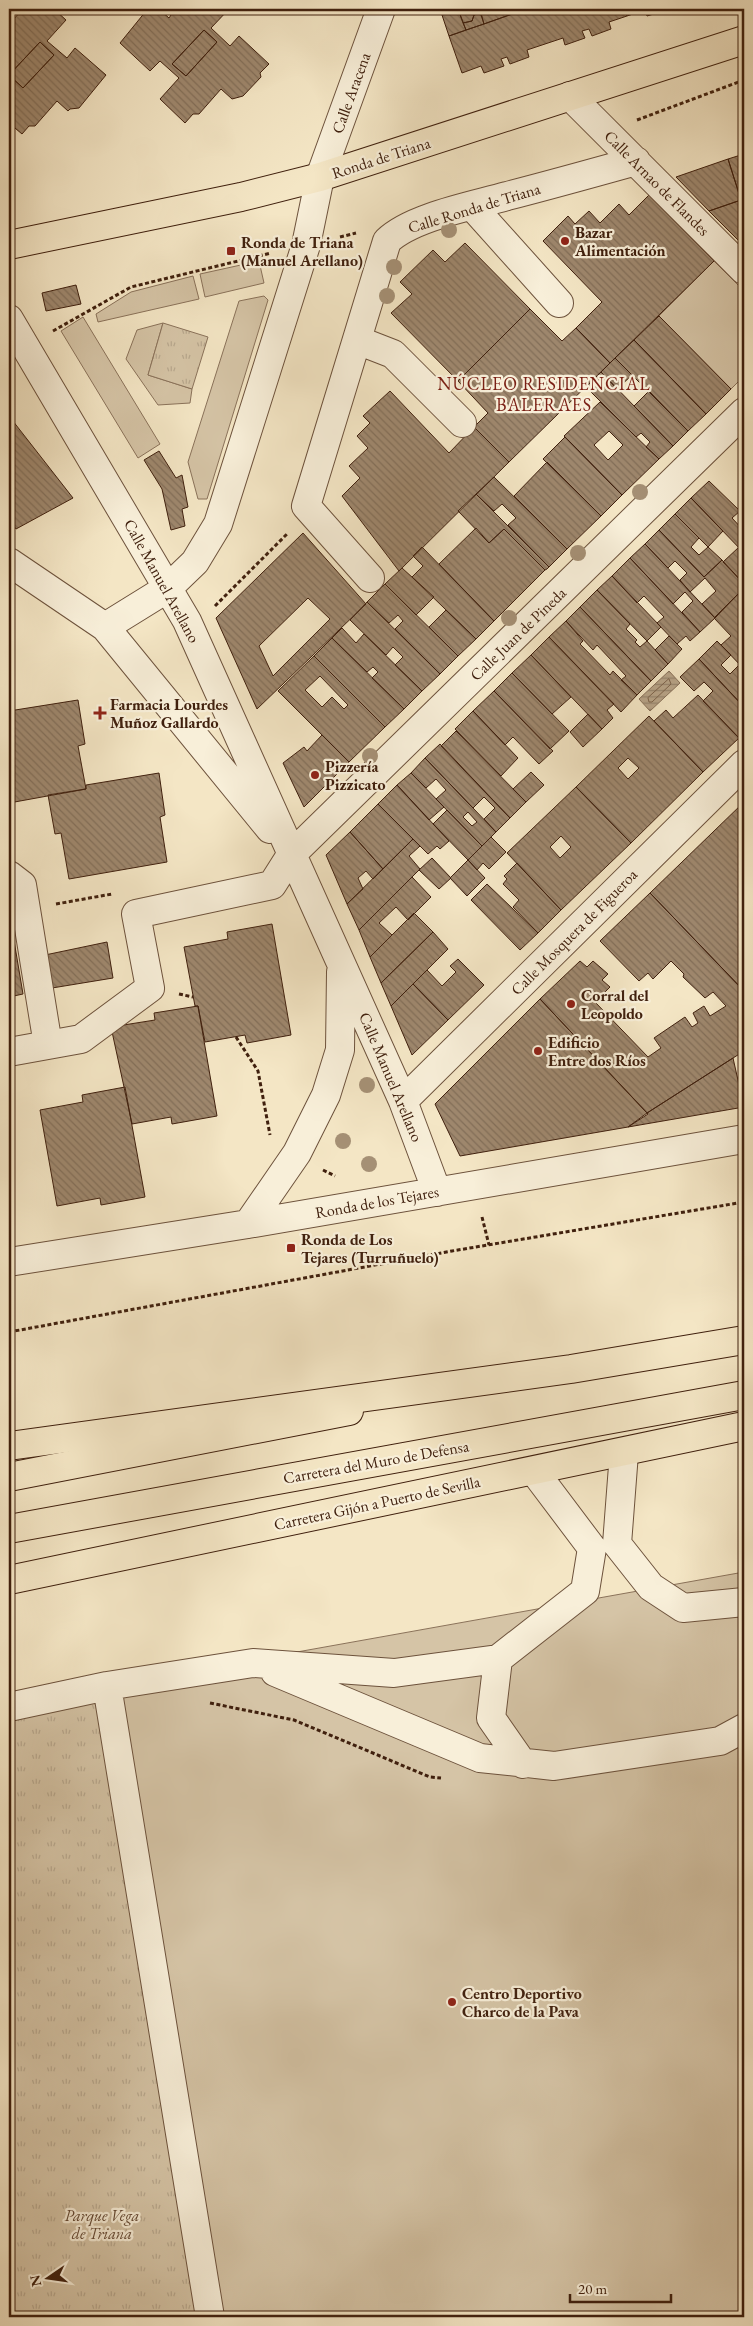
<svg xmlns="http://www.w3.org/2000/svg" width="753" height="2326" font-family="'EB Garamond',serif">
<style>
.green{fill:#d5c4a6;stroke:#8a725a}
.park{fill:url(#park-tufts);stroke:#8a725a}
.water{fill:url(#water-rules);stroke:#876f57}
.lines{fill:none;stroke-linecap:round;stroke-linejoin:round}
.shore{stroke:#7c624a;stroke-width:1}
.building{fill:url(#building-back-hatch);stroke:#40200e;fill-rule:evenodd}
.minor-casing{stroke:#6d523c;stroke-width:30}
.major-casing{stroke:#40200e;stroke-width:30}
.highway-casing{stroke:#40200e;stroke-width:30}
.path{stroke:#40200e;stroke-width:3;stroke-dasharray:4 2.5;stroke-linecap:butt}
.minor{stroke:#f8efd9;stroke-width:28}
.major{stroke:#f4e6c5;stroke-width:28}
.highway{stroke:#f4e6c5;stroke-width:28}
.tree{fill:#a59075}
.poi-dot{fill:#8f2418;stroke:#f8efd9;stroke-width:2}
.labels{text-anchor:middle;dominant-baseline:central;stroke-width:4.5;stroke-linejoin:round;paint-order:stroke}
.street-label{font-size:16px;fill:#40200e;stroke:#f8efd9}
.poi-label{font-size:16px;font-weight:bold;fill:#40200e;stroke:#f8efd9;text-anchor:start}
.park-label{font-size:16px;font-style:italic;fill:#654934;stroke:#f8efd9}
.neighbourhood-label{font-size:18px;letter-spacing:1px;fill:#7a1f14;stroke:#f8efd9}
</style>
<defs>
<pattern id="park-tufts" width="24" height="20" patternUnits="userSpaceOnUse" patternTransform="scale(1.25)"><rect width="24" height="20" fill="#d5c4a6"/><path d="M3 7l-1-3M5 7V3M7 7l1-3M15 17l-1-3M17 17v-4M19 17l1-3" fill="none" stroke="#b8a88e"/></pattern>
<pattern id="water-rules" width="6" height="5" patternUnits="userSpaceOnUse" patternTransform="scale(1.25)"><rect width="6" height="5" fill="#b7a387"/><path d="M0 2.5h6" fill="none" stroke="#96846d"/></pattern>
<pattern id="building-back-hatch" width="6" height="6" patternUnits="userSpaceOnUse" patternTransform="scale(1.25)"><rect width="6" height="6" fill="#9e876d"/><path d="M-1 5l2 2M0 0l6 6M5-1l2 2" fill="none" stroke="#826e58"/></pattern>
</defs>
<rect width="100%" height="100%" fill="#f4e6c5"/>
<filter id="stains"><feTurbulence type="fractalNoise" baseFrequency=".004" numOctaves="4"/><feColorMatrix values="0 0 0 0 .2 0 0 0 0 .09 0 0 0 0 .02 0 0 0 .5 -.17"/></filter>
<radialGradient id="worn" r=".72"><stop offset=".6" stop-color="#630" stop-opacity="0"/><stop offset="1" stop-color="#630" stop-opacity=".3"/></radialGradient>
<path class="green" d="M259 261 264 283 205 297 200 274Z
M714 261 744 291V376L731 389 659 316Z
M193 276 199 299 98 322 96 314 131 292Z
M264 296 268 300 207 499H198L188 462 239 301Z
M83 317 160 444 138 458 61 331Z
M163 323 148 375 192 389 190 403 158 405 126 359 137 330Z
M744 1572V2317H210L107 1686Z"/>
<path class="park" d="M163 323 208 337 192 389 148 375Z
M107 1686 210 2317H9V1702Z"/>
<path class="water" d="M669 671 680 683 650 711 639 699Z"/>
<g class="lines">
<path class="shore" d="M669 679 671 684 652 702H649L648 698Z"/>
</g>
<path class="building" d="M23 9H54L66 20 47 41 67 58 75 48 106 75 79 108 70 109 68 111 57 101 35 126H29L22 134 9 123V96L15 89 9 84V24ZM40 42 54 55 23 88 9 75Z
M159 9 169 18 175 9H229L211 28 230 46 239 36 269 64 260 73 261 77 243 96 232 99 221 89 199 114H193L185 123 160 99 179 78 160 61 150 71 120 43 146 11ZM204 30 217 42 186 76 172 64Z
M440 9H458L466 30 449 36Z
M458 9H479L481 13 474 15 472 21 463 23Z
M479 9H506L509 15 484 24Z
M506 9H527L509 15Z
M527 9H625L627 16 609 22 611 29 592 36 589 29 582 31 585 38 565 45 563 38 527 50 529 57 510 64 507 57 501 59 504 66 484 73 481 66 462 73 449 36Z
M625 9H667V10L647 16 645 10 627 16Z
M481 13 484 24 466 30 463 23 472 21 474 15Z
M204 30 217 42 186 76 172 64Z
M40 42 54 55 23 88 9 75Z
M744 154V199L741 200 728 159Z
M728 159 741 200 709 211 676 177Z
M649 195 714 261 610 363 576 328 602 302 543 241 568 216 575 224 589 211 600 223 619 204 629 215Z
M744 199V246L709 211Z
M465 243 530 309 458 381 391 313 412 294 400 282 433 250 445 262Z
M76 285 81 304 46 311 42 293Z
M530 309 562 341 576 328 610 363 509 462 474 427 488 413 458 381Z
M659 316 731 389 706 414 634 340Z
M634 340 706 414 688 431 615 358Z
M615 358 632 375 617 389 601 372Z
M601 372 673 446 659 459 646 447 650 442 641 433 636 437 586 387Z
M390 391 449 453 474 427 509 462 399 571 342 496 360 478 349 466 368 448 357 436 370 423 363 416Z
M649 391 688 431 673 446 634 406Z
M600 402 659 459 622 495 564 436ZM609 431 623 445 608 460 594 445Z
M9 416 73 498 16 529 9 519Z
M565 437 622 495 601 516 543 459Z
M159 451 176 478 182 475 188 507 182 509 185 526 171 530 162 489 144 460Z
M547 462 601 516 567 549 514 496Z
M494 477 567 549 549 567 508 525 516 518 502 504 494 511 476 494Z
M709 481 740 511 732 518 744 531V553L691 498Z
M476 494 549 567 547 569 545 570 504 529 489 543 458 511Z
M691 498 723 531 708 547 675 514Z
M675 514 699 538 691 547 699 555 708 547 722 560 704 577 659 530Z
M476 528 489 543 504 529 545 570 494 621 439 564Z
M659 530 704 577 722 560 744 584V588L715 618 702 604 716 591 705 578 690 592 680 580 687 573 675 561 668 568 645 544Z
M303 533 366 604 257 709 216 618ZM308 598 330 619 273 676 259 646Z
M645 544 715 618 700 632 682 612 693 601 685 592 673 604 630 558Z
M422 547 494 621 476 639 412 577 423 566 413 556Z
M739 547 744 553V584L723 562Z
M630 558 700 632 690 641 686 636 677 644 657 623 664 617 644 596 637 603 612 576Z
M402 568 434 597 416 615 385 584Z
M612 576 661 627 647 641 597 590Z
M385 584 458 656 440 674 395 629 403 621 398 615 389 623 367 602Z
M744 588V669L721 645 731 636 714 618Z
M597 590 630 624 626 629 637 640 635 642 640 647 647 641 668 664 651 681 580 607Z
M367 602 440 674 422 691 395 665 403 657 393 647 386 655 350 620Z
M580 607 651 681 637 695 621 680 626 676 597 645 593 650 566 621Z
M446 610 476 639 458 656 429 627Z
M566 621 583 641 580 644 610 675 613 671 637 695 621 712 549 637Z
M342 628 356 643 364 634 422 691 404 709 372 678 378 672 373 667 367 672 332 638Z
M669 636 682 649 668 664 655 650Z
M549 637 614 704 607 710 613 718 602 729 531 655Z
M332 638 404 709 385 727 314 656Z
M717 641 731 655 721 665 730 674 740 664 744 669V707L699 659Z
M531 655 571 697 552 714 512 673Z
M314 656 385 727 349 762 278 691ZM320 676 348 705 344 709 332 697 322 707 305 690Z
M699 659 744 707V732L739 738 703 701 713 691 704 682 694 691 680 677Z
M512 673 569 731 550 749 494 691Z
M494 691 553 751 539 764 513 737 505 745 473 711Z
M698 695 739 738 703 772 654 721 666 710 673 718Z
M78 700 85 744 78 746 86 789 9 803V711Z
M473 711 518 758 501 776 455 729Z
M588 714 602 729 583 747 570 732Z
M649 716 703 772 631 843 576 787ZM628 758 639 768 628 779 618 768Z
M456 731 526 802 510 818 441 746Z
M322 735 349 762 304 807 283 763 304 747 307 751Z
M440 744 510 818 496 832 484 819 495 808 484 797 473 808 425 758Z
M425 758 496 832 482 846 436 799 446 790 436 779 426 788 411 773ZM468 812 477 822 472 826 463 817Z
M531 772 544 785 526 802 513 789Z
M159 773 165 815 160 817 167 862 69 879 61 833 55 834 48 795 86 789V785Z
M411 773 444 807 429 820 397 785Z
M397 785 449 841 440 849 437 846 428 854 378 804Z
M576 787 631 843 561 910 507 853ZM561 836 571 847 560 858 550 847Z
M744 802V991L650 893Z
M378 804 413 839 383 869 350 832Z
M447 810 482 846 468 860 433 824Z
M350 832 383 869 373 879 366 871 358 878 363 889 347 904 326 855Z
M491 837 506 852 489 869 483 863 477 870 468 860Z
M413 839 420 846 409 856 420 869 359 930 347 904Z
M432 858 451 878 439 889 419 870Z
M468 860 485 878 467 896 450 878Z
M517 863 561 910 538 933 513 907 519 900 503 884 507 879 504 876Z
M412 877 431 897 408 920 396 907 379 923 392 935 370 957 359 930Z
M487 884 538 933 520 950 471 900Z
M650 893 744 991V1051L647 1113 540 999 580 961 587 967 593 961 608 974 602 980 610 987 595 1002 648 1057 661 1048 654 1038 685 1017 692 1027 698 1023 693 1013 704 1006 710 1016 726 1006 713 992 705 998 683 977 684 974 671 961 653 979 648 973 639 981 600 941Z
M9 911 23 994 9 997Z
M414 913 433 932 381 983 370 957Z
M272 924 291 1035 247 1043 245 1035 205 1042 198 1006H195L184 947 228 939 227 932Z
M433 932 448 949 391 1006 381 983Z
M107 942 113 978 52 988 45 955Z
M458 959 484 985 448 1020 413 984 427 970 442 986 456 972 450 966Z
M413 984 448 1020 412 1055 391 1006Z
M540 999 648 1114 628 1127 460 1156 435 1104Z
M198 1006 217 1116 172 1124 171 1117 132 1124 111 1027 155 1020 154 1013Z
M733 1058 744 1107 628 1127 647 1113Z
M125 1087 145 1197 101 1205 100 1198 57 1206 40 1110 83 1102 82 1095Z"/>
<g class="lines">
<defs>
<path id="minor" d="M570 96 744 270
M472 206 559 303
M9 319 187 621 403 1101 437 1192
M357 340 393 354 462 423
M9 562 105 627 270 829
M370 578 306 506 387 241C412 217 472 206 507 196 550 185 593 173 636 161
M105 627 168 588 195 562 218 524 306 245 320 177 381 9
M9 875 22 885 48 1045
M9 1052 81 1039 150 988 136 914 272 885 291 855 744 412
M403 1101 744 764
M248 1224 297 1153 326 1095 340 1050 341 972
M9 1262 248 1224 744 1139
M624 1453 617 1544 651 1587 683 1608 744 1602
M498 1659 491 1718 523 1764
M275 1672 480 1758 554 1766 720 1741 744 1728
M9 1707 107 1686
M210 2317 107 1686 253 1663 394 1673 498 1659 585 1591 592 1548 534 1471"/>
<path id="major" d="M9 245 241 197 320 177 744 40
M9 1477 349 1411
M9 1529 744 1395"/>
<path id="highway" d="M9 1446 571 1369 744 1340
M9 1580 744 1426"/>
</defs>
<use href="#minor" class="minor-casing"/>
<use href="#major" class="major-casing"/>
<use href="#highway" class="highway-casing"/>
<path class="path" d="M637 120 744 80
M340 237 356 233
M53 331 131 287 271 253
M215 606 288 533
M56 904 112 894
M179 994 193 997
M236 1037 258 1071 270 1135
M323 1170 335 1176
M482 1217 489 1245
M9 1332 452 1251 744 1202
M210 1703 294 1720 430 1777 441 1778"/>
<use href="#minor" class="minor"/>
<use href="#major" class="major"/>
<use href="#highway" class="highway"/>
</g>
<g class="tree">
<circle cx="449" cy="230" r="8"/>
<circle cx="394" cy="267" r="8"/>
<circle cx="387" cy="296" r="8"/>
<circle cx="640" cy="492" r="8"/>
<circle cx="578" cy="553" r="8"/>
<circle cx="509" cy="618" r="8"/>
<circle cx="370" cy="756" r="8"/>
<circle cx="367" cy="1085" r="8"/>
<circle cx="343" cy="1141" r="8"/>
<circle cx="369" cy="1164" r="8"/>
</g>
<g class="poi-dot">
<circle cx="565" cy="241" r="5"/>
<rect x="226" y="246" width="10" height="10" rx="2.5"/>
<path d="M97.5 705.5h5v5h5v5h-5v5h-5v-5h-5v-5h5z"/>
<circle cx="315" cy="775" r="5"/>
<circle cx="571" cy="1004" r="5"/>
<circle cx="538" cy="1051" r="5"/>
<rect x="286" y="1243" width="10" height="10" rx="2.5"/>
<circle cx="452" cy="2002" r="5"/>
</g>
<g class="labels">
<g class="street-label">
<text transform="translate(351 93) rotate(-70)">Calle Aracena</text>
<text transform="translate(381 158) rotate(-18)">Ronda de Triana</text>
<text transform="translate(657 183) rotate(45)">Calle Arnao de Flandes</text>
<text transform="translate(474 208) rotate(-17)">Calle Ronda de Triana</text>
<text transform="translate(162 581) rotate(61)">Calle Manuel Arellano</text>
<text transform="translate(518 634) rotate(-44)">Calle Juan de Pineda</text>
<text transform="translate(574 932) rotate(-45)">Calle Mosquera de Figueroa</text>
<text transform="translate(391 1077) rotate(67)">Calle Manuel Arellano</text>
<text transform="translate(377 1202) rotate(-10)">Ronda de los Tejares</text>
<text transform="translate(376 1462) rotate(-10)">Carretera del Muro de Defensa</text>
<text transform="translate(377 1503) rotate(-12)">Carretera Gijón a Puerto de Sevilla</text>
</g>
<g class="poi-label">
<text x="575" y="232">Bazar<tspan x="575" dy="18">Alimentación</tspan></text>
<text x="241" y="242">Ronda de Triana<tspan x="241" dy="18">(Manuel Arellano)</tspan></text>
<text x="110" y="704">Farmacia Lourdes<tspan x="110" dy="18">Muñoz Gallardo</tspan></text>
<text x="325" y="766">Pizzería<tspan x="325" dy="18">Pizzicato</tspan></text>
<text x="581" y="995">Corral del<tspan x="581" dy="18">Leopoldo</tspan></text>
<text x="548" y="1042">Edificio<tspan x="548" dy="18">Entre dos Ríos</tspan></text>
<text x="301" y="1239">Ronda de Los<tspan x="301" dy="18">Tejares (Turruñuelo)</tspan></text>
<text x="462" y="1993">Centro Deportivo<tspan x="462" dy="18">Charco de la Pava</tspan></text>
</g>
<g class="park-label">
<text x="102" y="2215">Parque Vega<tspan x="102" dy="18">de Triana</tspan></text>
</g>
<g class="neighbourhood-label">
<text x="544" y="383">NÚCLEO RESIDENCIAL<tspan x="544" dy="21">BALERAES</tspan></text>
</g>
</g>
<rect width="753" height="2326" fill="none" stroke="#f4e6c5" stroke-width="30"/>
<rect x="10" y="10" width="733" height="2306" fill="none" stroke="#40200e" stroke-width="2.5"/>
<rect x="15" y="15" width="723" height="2296" fill="none" stroke="#40200e"/>
<g transform="translate(48 2278) rotate(257)" stroke="#f8efd9" stroke-width="4" paint-order="stroke">
<path d="M0-4L9 19L0 12L-9 19Z" fill="#40200e"/>
<text y="-8" font-size="14" font-weight="bold" text-anchor="middle" fill="#40200e">N</text>
</g>
<path d="M570 2294v8h101v-8" fill="none" stroke="#40200e" stroke-width="2.5"/>
<text x="578" y="2294" font-size="15" fill="#40200e" stroke="#f8efd9" stroke-width="4" paint-order="stroke">20 m</text>
<rect width="100%" height="100%" filter="url(#stains)"/>
<rect width="100%" height="100%" fill="url(#worn)"/>
</svg>
